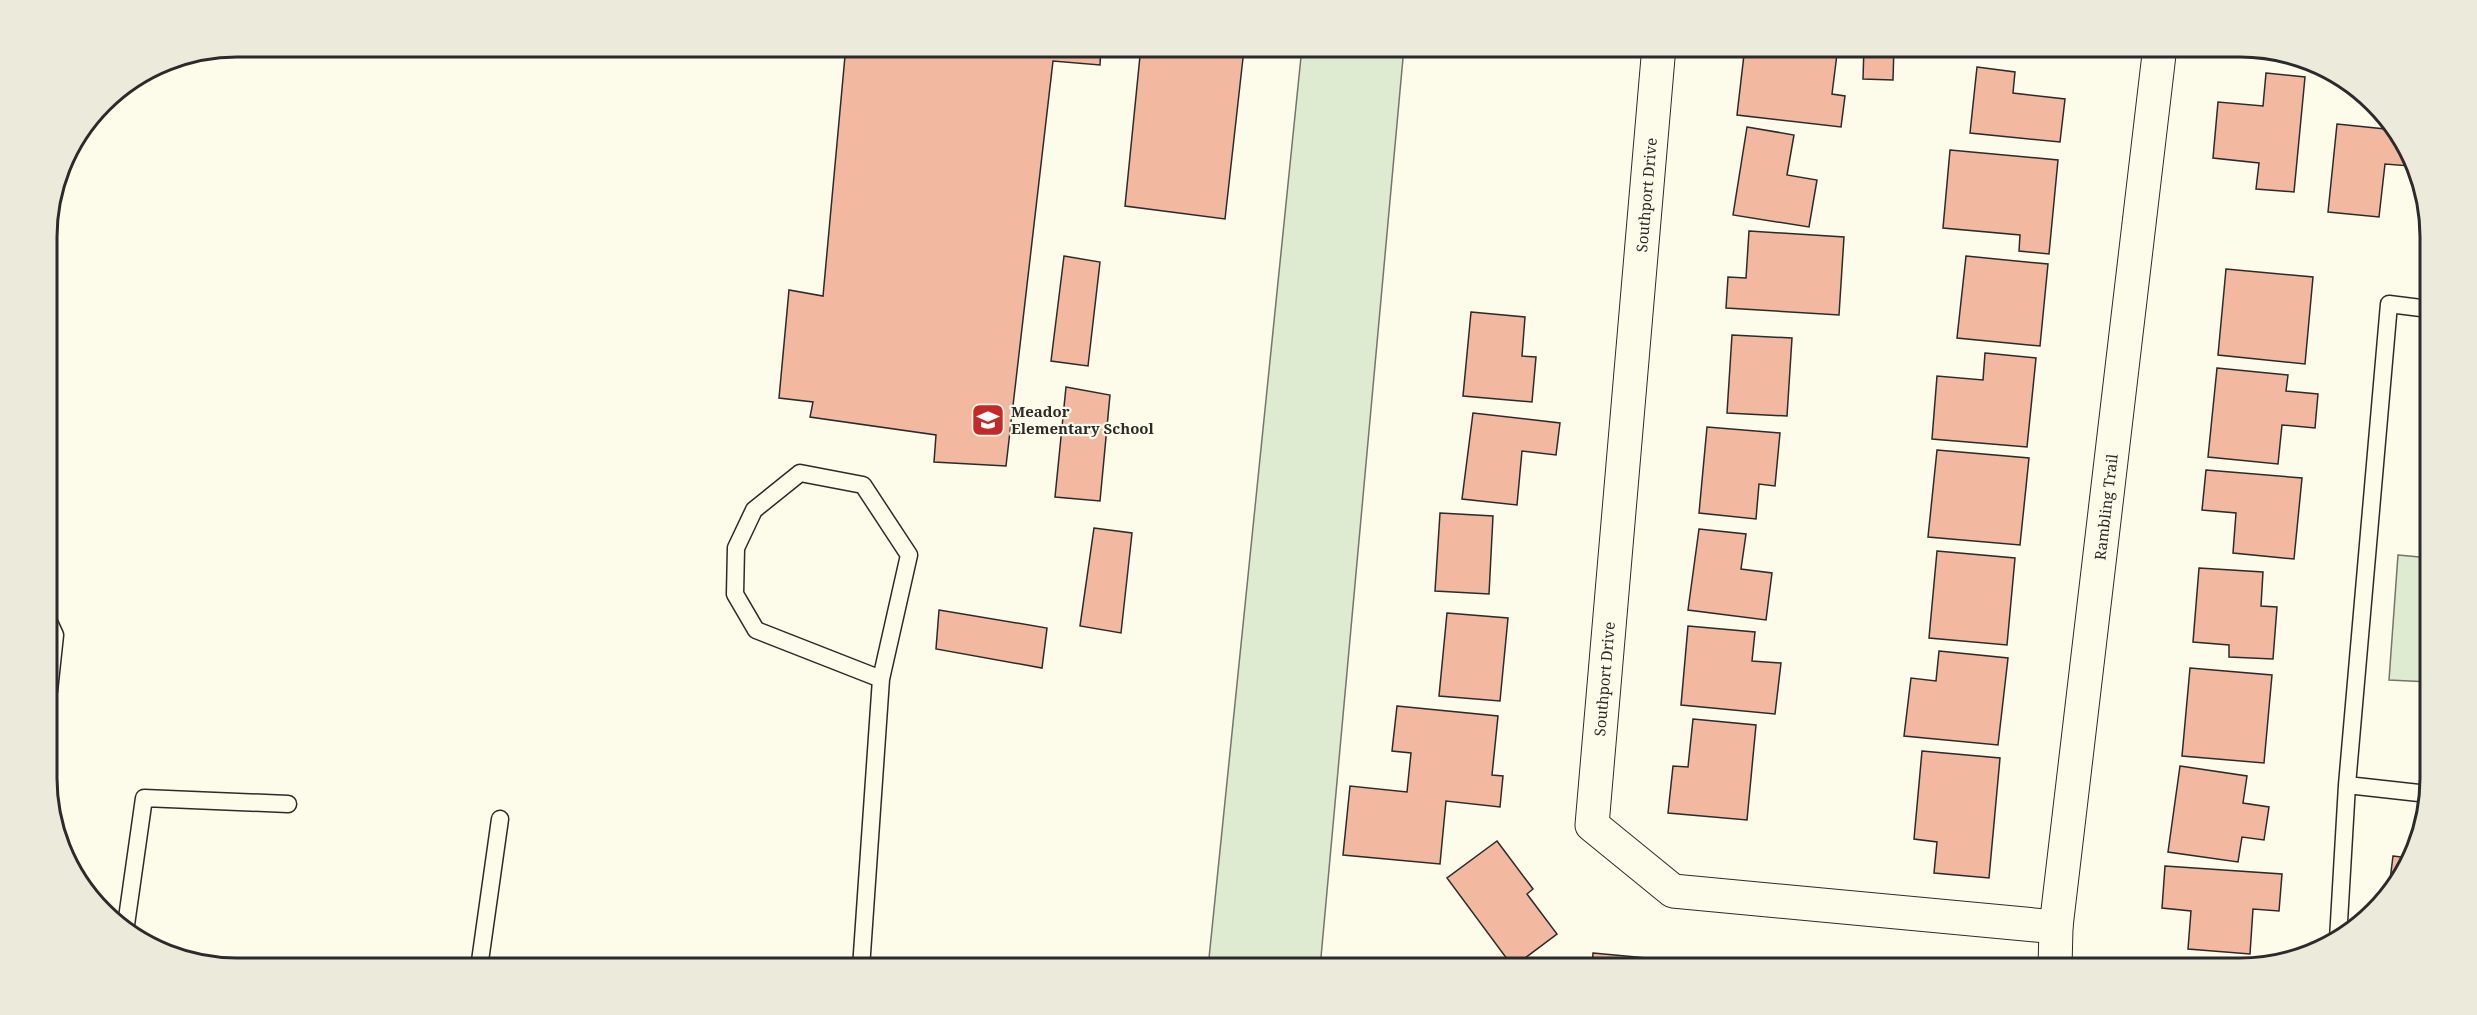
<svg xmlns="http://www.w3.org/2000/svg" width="2477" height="1015" font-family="'Noto Serif',serif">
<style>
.green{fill:#deebd1;stroke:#74746e;stroke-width:1.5}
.building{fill:#f2b8a0;stroke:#2b2b2b;stroke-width:1.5}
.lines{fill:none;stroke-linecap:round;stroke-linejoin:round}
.service-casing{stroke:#2b2b2b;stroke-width:19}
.minor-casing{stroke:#2b2b2b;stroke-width:35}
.service{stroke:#fdfbea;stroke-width:16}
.minor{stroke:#fdfbea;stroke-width:33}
.labels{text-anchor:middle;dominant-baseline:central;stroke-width:4.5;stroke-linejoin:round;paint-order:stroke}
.street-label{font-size:15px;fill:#2b2b2b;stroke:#fdfbea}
.poi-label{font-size:15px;font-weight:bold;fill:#2b2b2b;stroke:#fdfbea;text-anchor:start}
.rim{fill:none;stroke:#2b2b2b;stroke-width:3}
</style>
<rect width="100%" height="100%" fill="#fdfbea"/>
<path class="green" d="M1302 47H1404L1320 968H1208Z
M2398 555 2430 558V682L2389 680Z"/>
<path class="building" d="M829 46H1101L1100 65 1053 61 1006 466 934 462 936 435 810 417 813 402 779 398 789 290 823 296 845 56 828 55Z
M1141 46H1213L1244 49 1225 219 1125 206Z
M1745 46H1838L1832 94 1845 96 1841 127 1737 115Z
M1864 46H1894L1893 80 1863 79Z
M1977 67 2015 72 2013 93 2065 99 2060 142 1970 133Z
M2266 73 2305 77 2294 192 2256 189 2259 163 2213 158 2218 102 2263 106Z
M2337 124 2395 130 2410 166 2385 164 2379 217 2328 212Z
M1747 127 1794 135 1787 175 1817 180 1809 227 1733 215Z
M1950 150 2058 160 2049 254 2019 251 2020 235 1943 228Z
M1749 231 1844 237 1839 315 1726 308 1728 277 1746 278Z
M1064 256 1100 262 1088 366 1051 361Z
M1966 256 2048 264 2040 346 1957 338Z
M2226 269 2313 277 2305 364 2218 355Z
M1471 312 1525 317 1522 356 1536 357 1532 402 1463 396Z
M1732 335 1792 338 1787 416 1727 413Z
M1985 353 2036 358 2027 447 1932 439 1937 376 1983 380Z
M2217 368 2288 375 2286 391 2318 394 2315 428 2282 425 2278 464 2208 457Z
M1066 387 1110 395 1100 501 1055 497Z
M1473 413 1560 423 1556 455 1522 451 1517 505 1462 499Z
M1707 427 1780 433 1775 486 1759 484 1756 519 1699 513Z
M1937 450 2029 458 2020 545 1928 537Z
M2206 470 2302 478 2294 559 2233 553 2236 513 2202 510Z
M1440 513 1493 516 1489 594 1435 591Z
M1094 528 1132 533 1121 633 1080 626Z
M1699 529 1746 534 1741 569 1772 573 1766 620 1688 610Z
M1937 551 2015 558 2007 645 1929 638Z
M2199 568 2263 572 2261 606 2277 607 2273 659 2229 657V645L2193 642Z
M939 610 1047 628 1042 668 936 649Z
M1447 613 1508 618 1500 701 1439 696Z
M1688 626 1755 632 1752 661 1781 663 1775 714 1681 705Z
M1939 651 2008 658 1998 745 1904 736 1911 678 1936 681Z
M2190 668 2272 675 2264 763 2182 756Z
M1397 706 1498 716 1492 775 1503 776 1500 807 1446 801 1440 864 1343 855 1350 786 1407 792 1411 753 1392 751Z
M1693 719 1756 725 1747 820 1668 813 1673 766 1688 767Z
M1922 751 2000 758 1989 878 1934 873 1937 842 1914 839Z
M2180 766 2247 776 2243 803 2269 807 2264 840 2242 837 2238 862 2168 852Z
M1497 841 1533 889 1527 894 1557 934 1513 967 1447 878Z
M2393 856 2410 858 2388 896Z
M2165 866 2282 874 2279 911 2253 909 2250 954 2188 949 2191 911 2162 908Z
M1593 953 1679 961V968H1592Z"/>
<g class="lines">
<defs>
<path id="service" d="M800 473 863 485 909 555 881 679 756 630 735 594 736 548 754 510Z
M49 622 55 635 49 691
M2347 785 2389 304 2429 309
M126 925 144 798 288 804
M2338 939 2347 785 2428 794
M479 968 500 819
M861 968 881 679"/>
<g id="minor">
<path d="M1659 46 1592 825 1673 891 2056 927"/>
<path id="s1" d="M2055 968 2056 927 2160 46"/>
</g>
</defs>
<use href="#service" class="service-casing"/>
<use href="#minor" class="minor-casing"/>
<use href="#service" class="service"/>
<use href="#minor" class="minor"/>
</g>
<defs>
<symbol id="school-square" viewBox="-11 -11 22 22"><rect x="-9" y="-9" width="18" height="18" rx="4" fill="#c62828" stroke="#fdfbea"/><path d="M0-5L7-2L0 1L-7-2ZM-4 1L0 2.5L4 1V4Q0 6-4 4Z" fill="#fff"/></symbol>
</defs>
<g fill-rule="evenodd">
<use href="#school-square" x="969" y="401" width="38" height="38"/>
</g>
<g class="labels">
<g class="street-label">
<text transform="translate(1646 195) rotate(-85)">Southport Drive</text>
<text stroke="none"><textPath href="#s1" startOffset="464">Rambling Trail</textPath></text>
<text transform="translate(1604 679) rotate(-85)">Southport Drive</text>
</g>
<g class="poi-label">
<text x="1011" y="411">Meador<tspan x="1011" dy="17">Elementary School</tspan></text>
</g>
</g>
<path d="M0 0H2477V1015H0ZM237 57H2240A180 180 0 0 1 2420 237V778A180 180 0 0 1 2240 958H237A180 180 0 0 1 57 778V237A180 180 0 0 1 237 57Z" fill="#eceadb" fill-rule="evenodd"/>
<path class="rim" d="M237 57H2240A180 180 0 0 1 2420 237V778A180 180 0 0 1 2240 958H237A180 180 0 0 1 57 778V237A180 180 0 0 1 237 57Z"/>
</svg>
